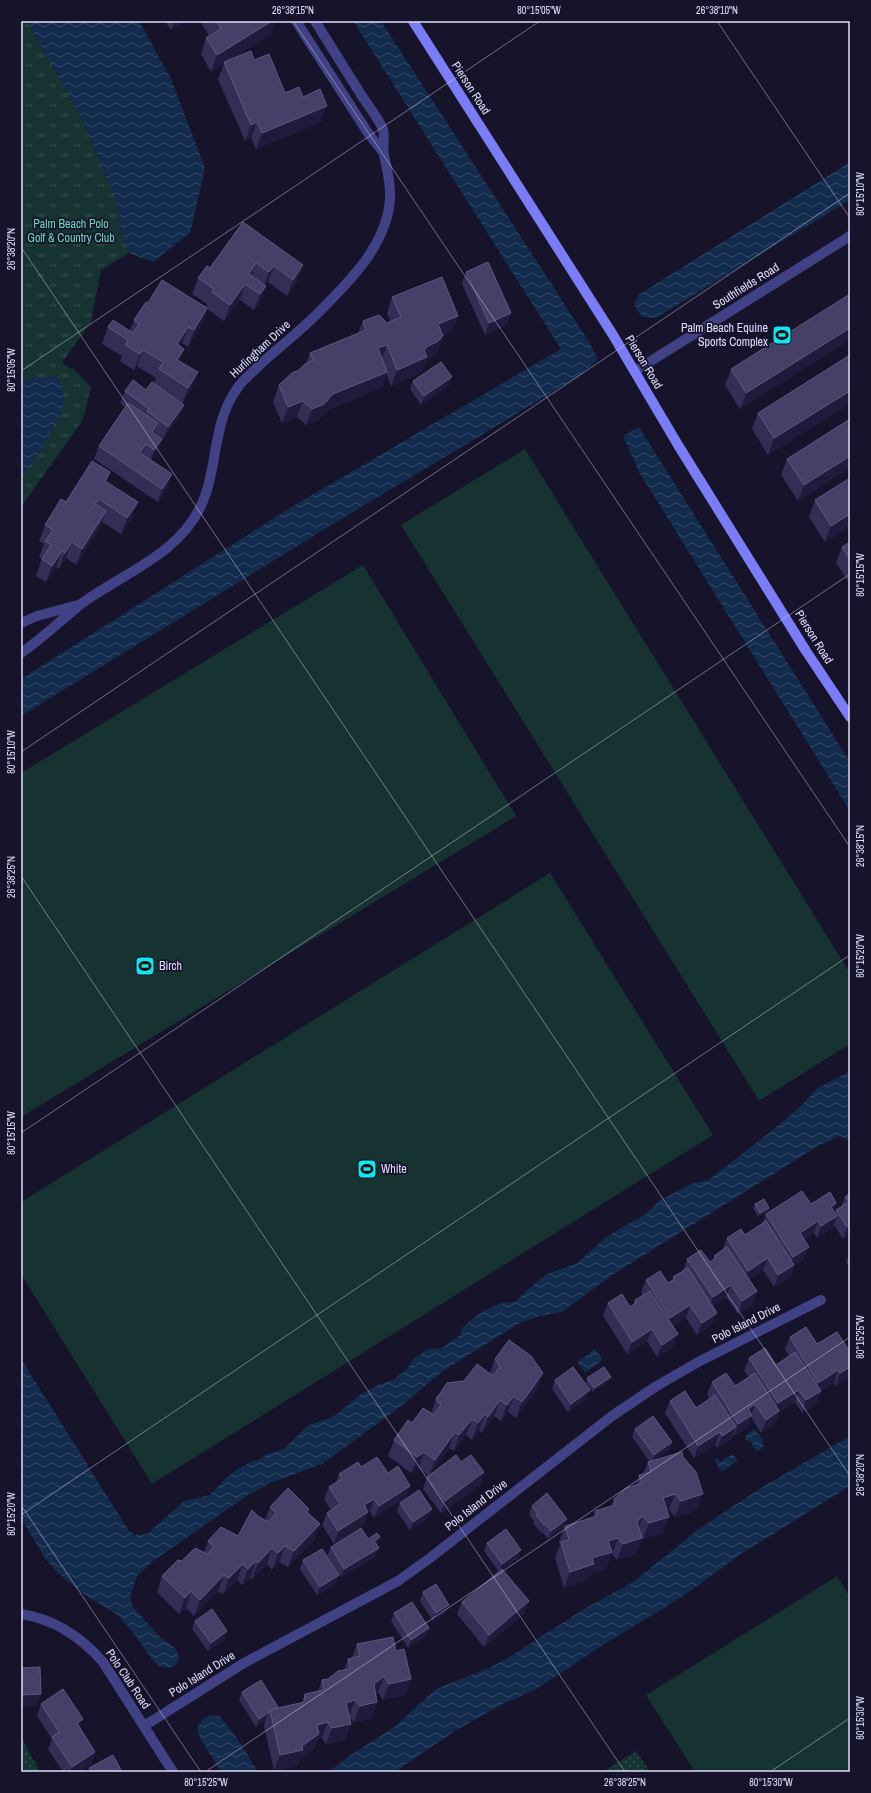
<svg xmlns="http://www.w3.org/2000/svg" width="871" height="1793" font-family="'Archivo Narrow',sans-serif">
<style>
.grass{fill:url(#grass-dots)}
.park{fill:url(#park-tufts)}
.pitch{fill:#163331}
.water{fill:url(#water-waves)}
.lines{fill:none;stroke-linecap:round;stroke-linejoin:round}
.street{stroke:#414185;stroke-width:10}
.secondary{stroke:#7b7df6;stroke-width:10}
.wall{fill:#342d56}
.shaded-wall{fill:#201b3d}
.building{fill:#464068;stroke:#5e597f}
.ticks{fill:none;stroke:#e0defd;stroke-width:1;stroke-opacity:0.45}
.labels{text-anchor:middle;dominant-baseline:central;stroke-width:3.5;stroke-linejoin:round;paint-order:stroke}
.street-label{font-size:12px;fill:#e0defd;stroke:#16132a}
.park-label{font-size:12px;fill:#6dd9ba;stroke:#16132a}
.poi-label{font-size:12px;fill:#e0defd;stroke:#16132a;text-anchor:start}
.neatline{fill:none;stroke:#e0defd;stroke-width:1.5}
.ticks-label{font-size:10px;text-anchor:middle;fill:#e0defd}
</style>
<defs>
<pattern id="grass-dots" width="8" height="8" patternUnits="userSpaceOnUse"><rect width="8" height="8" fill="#163331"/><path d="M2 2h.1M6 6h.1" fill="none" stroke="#385050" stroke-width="1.8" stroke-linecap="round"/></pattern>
<pattern id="park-tufts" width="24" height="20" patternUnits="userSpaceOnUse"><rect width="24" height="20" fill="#163331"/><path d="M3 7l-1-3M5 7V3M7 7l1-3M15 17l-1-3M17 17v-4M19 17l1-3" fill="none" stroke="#385050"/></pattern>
<pattern id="water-waves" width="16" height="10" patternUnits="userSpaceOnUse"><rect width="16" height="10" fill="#132c4d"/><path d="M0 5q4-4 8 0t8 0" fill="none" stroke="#354a68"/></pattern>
</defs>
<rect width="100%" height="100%" fill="#16132a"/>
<path class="grass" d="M21 1737 40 1772H21Z
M636 1751 650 1772H603Z"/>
<path class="park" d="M21 21H27L84 123 116 199 121 230 129 253 101 270 91 322 62 363 76 371 91 387 83 420 21 507Z"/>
<path class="pitch" d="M525 449 850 973V1044L759 1101 401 525Z
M363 565 516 816 21 1117V773Z
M550 873 713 1135 152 1484 21 1274V1202Z
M837 1576 850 1597V1772H695L646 1695Z"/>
<path class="water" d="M27 21H139L171 79 205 168 190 233 153 262 129 253 121 230 116 199 84 123Z
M353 21H381L589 342 598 359 581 375 338 521 21 716V679L293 506 561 349Z
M850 162V200L656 318 642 317 634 304 640 294Z
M58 376C60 382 64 388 64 394 66 416 33 461 21 480V383L29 378Z
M639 427 850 762V811L639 472 623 436Z
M850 1071V1141L840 1136 818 1146 614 1274 562 1312 540 1316 520 1323 443 1371 395 1411 322 1464 270 1483 248 1495 153 1561 137 1576 130 1596 133 1607 161 1638 175 1648 179 1657 177 1664 169 1668 159 1666 152 1659 135 1635 119 1616 85 1595 58 1573 46 1560 21 1518V1359L129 1531 135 1535 147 1534 184 1501 210 1495 226 1478 239 1468 253 1461 258 1460 267 1454 284 1449 307 1426 335 1416 358 1396 380 1384 393 1380 406 1370 414 1358 428 1349 442 1348 460 1335 462 1328 478 1314 499 1304 516 1301 528 1289 547 1274 577 1263 606 1237 647 1213 659 1201 691 1184 708 1180 768 1134 803 1104 817 1088Z
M595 1349 603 1360 585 1373 577 1362Z
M754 1429 761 1437 764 1446 757 1452 751 1442 746 1440V1435Z
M850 1436V1486L741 1554 685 1595 603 1645 535 1690 505 1703 456 1730 395 1772H328L354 1753 393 1728 436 1689 489 1668 508 1658 586 1608 633 1582 699 1529 761 1488Z
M733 1454 738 1461 722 1472 714 1461 718 1458 720 1462Z
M211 1715 219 1716C235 1733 246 1752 258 1772H221L200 1738 197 1727 203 1719Z"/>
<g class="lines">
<path class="street" d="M296 21 368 133 383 152
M635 371 850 236
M21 623 37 616 78 605
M21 653C42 639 61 620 81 604 123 573 177 556 201 506 218 469 212 425 236 390 243 379 254 371 264 361 282 345 301 330 318 313 349 282 387 245 390 199 391 183 387 170 384 155 382 146 386 135 382 127 376 115 367 104 360 93 345 69 330 45 315 21
M21 1614C55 1619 81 1637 103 1662L173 1772
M144 1726 244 1663 398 1581 430 1558 612 1416 655 1387 700 1361 821 1300"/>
<path class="secondary" d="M413 21 613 335 678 445 806 651 850 717"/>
</g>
<path class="wall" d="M165 21H186L171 30Z
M200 21H275L270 35 229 60H254L285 93 303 97 321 122 256 149 251 138 245 141 218 79 224 64 211 72 201 54 206 38 209 36Z
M243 222 297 281 287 296 268 282 265 285 260 302 254 310 240 300 224 321 207 309 201 325 188 347 182 343 180 346V361L192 388 182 404 179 417 163 439 154 432V433L162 439 157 451 151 460 172 474 167 487 158 502 94 459 99 446 125 407 120 403 125 391 146 390 154 383 156 378 137 366 134 370 120 361 122 356 102 344 108 327 130 331 134 320 148 303 206 308 207 304 192 294 198 278 210 268Z
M466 272 507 325 485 335 462 284Z
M850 294 740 409 725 385 731 369Z
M392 297 452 332 443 336 437 352 431 358 426 361 421 373 391 386 386 374 381 388 328 410 318 420 306 425 297 417 282 423 273 402 279 385 299 370 306 363 310 353 358 333 363 321 387 323 390 321 387 313Z
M850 355V403L768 455 752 429 758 413Z
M413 381 449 385 421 405 410 389Z
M850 419V468L798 501 781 475 787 459Z
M110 472 107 482 132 518 121 534 102 522 100 527 76 565 66 558 59 569 56 567 46 582 36 576 42 559 39 557 44 544 39 541 45 525 66 502Z
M850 478 825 542 809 517 815 500Z
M850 542V584L836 563 842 547Z
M850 1193V1235V1234L843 1239 834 1225 833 1228 817 1238 814 1233 804 1240V1259L794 1266 790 1277 774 1287 763 1270 749 1279 757 1291 753 1304 738 1314 726 1297 713 1306 712 1325 697 1335 686 1318 672 1326 673 1347 657 1357 647 1341 627 1354 603 1316 608 1303 630 1307 633 1305 635 1300 643 1295 641 1292 646 1280 668 1283 672 1281 673 1277 683 1271 687 1259 710 1262 713 1260 714 1256 722 1251 727 1238 745 1235 762 1224 766 1214 811 1204 836 1203 834 1211 835 1213 836 1210 841 1207 845 1197Z
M755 1204 769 1208 768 1212 758 1217 753 1208Z
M850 1252V1267L846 1262Z
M790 1337 817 1344 848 1350 850 1345V1377L836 1386 834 1383 821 1391 817 1403 802 1413 795 1402 779 1412 775 1424 761 1433 751 1417 747 1428 734 1436 733 1435 731 1439 717 1448 715 1445 694 1458 665 1413 670 1401 696 1408 710 1399 707 1394 712 1382 735 1386 749 1377 744 1371 749 1358 776 1365 789 1356 785 1349Z
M495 1359 537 1389 516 1418 508 1412 501 1421 494 1416 482 1433 479 1430 472 1440 466 1435 454 1451 449 1448 429 1475 461 1462 484 1472 480 1485 441 1513 423 1489 427 1477 429 1476 419 1468 411 1473 388 1456 394 1440 412 1423 431 1413 436 1399 464 1381 490 1373Z
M611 1377 609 1381 593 1392 586 1383 587 1378Z
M555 1380 587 1398 568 1412 552 1389Z
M635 1429 672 1442 669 1450 656 1459 697 1510 675 1517 669 1510 667 1511 663 1533 643 1539 642 1538 636 1554 617 1560 612 1554H611L606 1569 591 1573 588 1580 564 1588 555 1558 560 1545 559 1542 565 1526 593 1517 595 1511 611 1506 614 1499 636 1486 639 1475 643 1474 648 1462H650L632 1437Z
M361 1467 388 1473 410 1486 406 1498 374 1518 370 1511 368 1512 364 1524 334 1544 322 1525 327 1513 331 1510 324 1499 329 1487 336 1482 339 1474Z
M400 1503 432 1509 429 1517 410 1530 397 1511Z
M532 1506 564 1527 548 1539 542 1532 541 1533 533 1523 534 1521 529 1514Z
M270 1507 308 1513 320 1524 314 1540 288 1567 279 1562 272 1570 267 1564 252 1579 250 1578 242 1585 237 1580 223 1594 218 1591 194 1616 186 1608 179 1614 157 1592 162 1576 182 1561 204 1552 208 1541 238 1536 258 1516 265 1520Z
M368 1539 377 1545 379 1548 376 1556 341 1577 327 1555 331 1547Z
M487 1543 518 1559 503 1569 525 1613 484 1647 457 1614 462 1602 499 1572 484 1551Z
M303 1560 336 1584 317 1595 300 1569Z
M423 1592 449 1605 446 1613 433 1621 420 1601Z
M394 1613 426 1636 408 1648 391 1621Z
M195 1621 227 1631 224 1640 208 1651 192 1629Z
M357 1644 396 1651 411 1679 405 1695 383 1700 378 1692 376 1694 372 1718 354 1722 349 1717 351 1724 345 1740 326 1744 322 1738 317 1740 313 1750 299 1761 297 1766 274 1771 264 1726 265 1721 256 1727 239 1700 242 1692 278 1708 302 1703 305 1694 318 1691 322 1680 328 1679 344 1670 348 1659 352 1658Z
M41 1704 80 1728 95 1752 91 1764 79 1772H63L48 1749 52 1739 37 1716Z
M89 1768 122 1772H88Z"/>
<path class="shaded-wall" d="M175 21H186L171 30Z
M272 21H275L270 35 224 63V62V64L211 72 217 55Z
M327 106 321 122 256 149 262 133Z
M257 122 251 138 245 141 251 125Z
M256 263 250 279 245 284 240 300 224 321 230 305 249 274Z
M303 265 297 281 287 296 293 280Z
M274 266 268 282 263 288 269 272Z
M266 286 260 302 254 310 260 294Z
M207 308 201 325 188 347 194 330Z
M511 313 507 325 485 335 489 323Z
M458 316 452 332 443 336 437 352 431 358 426 361 421 373 391 386 397 370 424 350 438 324Z
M188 327 182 343 171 360 177 344Z
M850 328V340L740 409 746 393Z
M387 345 381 361 378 348Z
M184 349 178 365 177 360Z
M143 350 137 366 134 370 140 354Z
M198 372 192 388 182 404 188 388Z
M387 372 381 388 328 410 318 420 306 425 312 409 333 394Z
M452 377 449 385 421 405 424 396Z
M850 391V403L768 455 774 438Z
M303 401 297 417 282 423 288 407Z
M184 405 179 417 163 439 168 427Z
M158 423 153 435 152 432Z
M162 439 157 451 150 462 154 450Z
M146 444 141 457 140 453Z
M850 456V468L798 501 804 485Z
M110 472 104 489 105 481Z
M172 474 167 487 158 502 162 489Z
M138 502 132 518 121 534 127 518Z
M106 511 100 527 76 565 82 549Z
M850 514V527L825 542 831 526Z
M72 542 66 558 59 569 65 553Z
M62 551 56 567 46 582 52 566Z
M836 1203 832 1216 831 1207Z
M769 1208 768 1212 758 1217 760 1213Z
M837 1216 833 1228 817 1238 821 1226Z
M818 1221 814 1233 795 1245 800 1233Z
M850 1225V1234L843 1239 847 1227Z
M809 1247 804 1259 794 1266 790 1277 774 1287 778 1275 789 1268 793 1257Z
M768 1258 763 1270 743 1283 748 1271Z
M731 1285 726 1297 708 1309 713 1297Z
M757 1291 753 1304 738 1314 742 1301Z
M690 1305 686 1318 666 1331 670 1318Z
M717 1313 712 1325 697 1335 702 1323Z
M652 1329 647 1341 627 1354 632 1342Z
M678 1334 673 1347 657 1357 662 1345Z
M850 1367V1377L836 1386 840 1373Z
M838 1370 834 1383 814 1395 818 1383Z
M543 1373 537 1389 516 1418 522 1402Z
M611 1377 609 1381 593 1392 594 1388Z
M590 1390 587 1398 568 1412 571 1404Z
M799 1390 795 1402 779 1412 775 1424 761 1433 766 1420 774 1415 778 1403Z
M821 1391 817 1403 802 1413 806 1400Z
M514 1396 508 1412 501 1421 507 1405Z
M500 1400 494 1416 482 1433 488 1417Z
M755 1404 747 1428 734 1436 738 1424 748 1409Z
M485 1414 479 1430 472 1440 478 1423Z
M472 1419 466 1435 454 1451 459 1435Z
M736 1427 731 1439 717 1448 722 1436Z
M455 1432 449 1448 429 1476 435 1460Z
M720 1432 715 1445 694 1458 698 1446Z
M672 1442 669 1450 651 1463 654 1455Z
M424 1452 419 1468 411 1473 417 1457Z
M484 1472 480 1485 441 1513 445 1501Z
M410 1486 406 1498 374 1518 379 1506Z
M675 1494 669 1510 657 1514 663 1498Z
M703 1494 697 1510 675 1517 681 1501Z
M374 1499 370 1511 360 1517 364 1505Z
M432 1509 429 1517 410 1530 413 1522Z
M368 1512 364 1524 334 1544 338 1531Z
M643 1516 637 1533V1522Z
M669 1517 663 1533 643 1539 649 1523Z
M567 1519 564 1527 548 1539 551 1531Z
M320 1524 314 1540 288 1567 294 1551Z
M545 1524 542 1532 541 1533 544 1525Z
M380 1537 377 1546 374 1541Z
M618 1538 606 1569 591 1573 588 1580 564 1588 570 1572 592 1558 608 1541Z
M642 1538 636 1554 617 1560 623 1544Z
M285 1546 279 1562 272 1570 278 1553Z
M272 1548 267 1564 252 1579 258 1563Z
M379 1548 376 1556 341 1577 344 1569Z
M521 1550 518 1559 499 1572 502 1564Z
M256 1561 250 1578 242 1585 248 1569Z
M243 1564 237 1580 223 1594 229 1578Z
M224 1575 218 1591 194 1616 200 1600Z
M339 1575 336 1584 317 1595 320 1587Z
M191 1591 186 1608 179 1614 185 1598Z
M529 1601 525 1613 484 1647 489 1635Z
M449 1605 446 1613 433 1621 436 1613Z
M429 1628 426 1636 408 1648 411 1640Z
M227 1631 224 1640 208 1651 211 1643Z
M384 1676 378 1692 368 1700 374 1684Z
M411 1679 405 1695 383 1700 389 1684Z
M41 1694 37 1706 21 1707V1695Z
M355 1700 349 1717 346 1703Z
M377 1702 372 1718 354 1722 360 1706Z
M268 1713 265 1721 256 1727 259 1719Z
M83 1719 78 1731 77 1723Z
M328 1722 322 1738 317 1740 313 1750 299 1761 297 1766 274 1771 280 1755 302 1746 317 1725Z
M351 1724 345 1740 326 1744 332 1728Z
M95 1752 91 1764 79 1772H70L72 1767Z"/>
<path class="building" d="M216 21H272L217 55 206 38 221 29Z
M251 51 254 60 269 54 285 93 299 87 303 97 320 89 327 106 262 133 257 122 251 125 224 62Z
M243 222 303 265 293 280 274 266 269 272 256 263 249 274 266 286 260 294 245 284 230 305 212 292 214 289 198 278 207 266 210 268Z
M488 262 511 313 489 323 466 272Z
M442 277 458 316 438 324 443 336 437 342 428 346 424 350 427 357 397 370 387 345 378 348 387 372 333 394 324 404 312 409 303 401 288 407 279 385 292 373 299 370 305 364 313 360 310 353 366 330 363 321 379 315 387 323 401 317 392 297Z
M162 280 207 308 194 330 188 327 177 344 184 349 177 360 198 372 188 388 159 369 163 362 143 350 140 354 125 345 128 340 108 327 113 320 133 333 139 324 134 320 146 302 148 303Z
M850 294V328L746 393 731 369Z
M850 355V391L774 438 758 413Z
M441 362 452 377 424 396 413 381Z
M133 380 146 390 152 382 184 405 168 427 147 411 149 409 125 391Z
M128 403 158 423 152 432 162 439 154 450 146 444 140 453 172 474 162 489 99 446Z
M850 419V456L804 485 787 459Z
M92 461 110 472 105 481 138 502 127 518 99 499 95 504 106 511 82 549 72 542 65 553 62 551 52 566 42 559 51 545 45 541 53 530 45 525 61 499 66 502Z
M850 478V514L831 526 815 500Z
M850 542V559L842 547Z
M802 1191 811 1204 830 1192 836 1203 831 1207 837 1216 821 1226 818 1221 800 1233 809 1247 793 1257 766 1214Z
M850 1193V1225L847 1227 836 1210 849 1202 845 1197Z
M764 1199 769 1208 760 1213 755 1204Z
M766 1221 794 1265 778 1275 768 1258 748 1271 727 1238 741 1229 745 1235Z
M727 1247 757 1291 742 1301 731 1285 713 1297 687 1259 701 1250 710 1262 716 1258 714 1256Z
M688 1268 717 1313 702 1323 690 1305 670 1318 646 1280 660 1271 668 1283 675 1279 673 1277Z
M650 1291 678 1334 662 1345 652 1329 632 1342 608 1303 622 1294 630 1307 636 1303 635 1300Z
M806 1327 817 1344 837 1332 850 1352V1367L840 1373 838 1370 818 1383 790 1337Z
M509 1340 531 1356 543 1373 522 1402 514 1396 507 1405 500 1400 488 1417 485 1414 478 1423 472 1419 459 1435 455 1432 435 1460 424 1452 417 1457 394 1440 408 1420 412 1423 423 1408 434 1415 441 1405 436 1399 447 1383 464 1381 477 1364 493 1376 500 1367 495 1359Z
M765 1348 776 1365 795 1352 821 1391 806 1400 799 1390 778 1403 749 1358Z
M573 1367 590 1390 571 1404 555 1380Z
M604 1367 611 1377 594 1388 587 1378Z
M726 1373 735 1386 755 1373 779 1411 766 1420 755 1404 748 1409 752 1415 738 1424 712 1382Z
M685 1391 696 1408 715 1395 736 1427 722 1436 720 1432 698 1446 670 1401Z
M653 1416 672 1442 654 1455 635 1429Z
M682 1452 683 1457 696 1472 703 1494 681 1501 675 1494 663 1498 669 1517 649 1523 643 1516 637 1522 642 1538 623 1544 618 1538 608 1541 612 1552 592 1558 594 1564 570 1572 561 1542 569 1540 565 1526 597 1516 595 1511 615 1505 614 1499 626 1488 642 1483 639 1475 651 1472 648 1462Z
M456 1455 461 1462 471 1455 484 1472 445 1501 427 1477Z
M377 1457 388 1473 398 1466 410 1486 379 1506 374 1499 364 1505 368 1512 338 1531 327 1513 340 1504 329 1487 342 1479 339 1474 358 1462 361 1467Z
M288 1488 309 1509 307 1512 320 1524 294 1551 285 1546 278 1553 272 1548 258 1563 256 1561 248 1569 243 1564 229 1578 224 1575 200 1600 191 1591 185 1598 162 1576 178 1560 182 1561 195 1548 207 1554 214 1547 208 1541 221 1527 238 1536 252 1510 258 1516 268 1522 276 1513 270 1507Z
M419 1490 432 1509 413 1522 400 1503Z
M547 1493 567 1519 551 1531 545 1524 544 1525 536 1515 538 1514 532 1506Z
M361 1528 368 1539 377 1533 380 1537 374 1541 379 1548 344 1569 331 1547Z
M506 1529 521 1550 502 1564 487 1543Z
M322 1549 339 1575 320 1587 303 1560Z
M502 1569 529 1601 489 1635 462 1602Z
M436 1584 449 1605 436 1613 423 1592Z
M412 1602 429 1628 411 1640 394 1613Z
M212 1609 227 1631 211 1643 195 1621Z
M393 1637 396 1651 404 1649 411 1679 389 1684 384 1676 374 1684 377 1702 360 1706 355 1700 346 1703 351 1724 332 1728 328 1722 317 1725 319 1734 302 1746 303 1750 280 1755 270 1710 304 1702 305 1694 324 1690 322 1680 328 1679 338 1671 350 1669 348 1659 360 1656 357 1644Z
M40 1667 41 1694 21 1695V1668Z
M261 1680 278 1707 270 1710 268 1713 259 1719 242 1692Z
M63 1689 83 1719 77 1723 95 1752 72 1767 52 1737 59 1732 41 1704Z
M113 1755 122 1772H92L89 1768Z"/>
<path class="ticks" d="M293 21 850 847M717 21 850 218M21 247 850 1476M21 371 540 21M21 752 850 193M21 876 625 1772M21 1133 850 574M21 1505 201 1772M21 1515 850 955M205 1772 850 1337M770 1772 850 1718"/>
<defs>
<symbol id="stadium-square" viewBox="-11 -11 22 22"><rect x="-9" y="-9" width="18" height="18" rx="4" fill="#17e3ef" stroke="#16132a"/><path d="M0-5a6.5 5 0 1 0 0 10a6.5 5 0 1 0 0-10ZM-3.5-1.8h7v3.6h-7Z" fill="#111"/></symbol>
</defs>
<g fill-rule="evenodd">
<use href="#stadium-square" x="771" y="324" width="22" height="22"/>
<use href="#stadium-square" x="134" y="955" width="22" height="22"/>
<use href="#stadium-square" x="356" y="1158" width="22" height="22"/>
</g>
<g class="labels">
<g class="street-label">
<text transform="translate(471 88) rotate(57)">Pierson Road</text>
<text transform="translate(746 286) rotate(-32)">Southfields Road</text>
<text transform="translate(260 349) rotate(-43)">Hurlingham Drive</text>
<text transform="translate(644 362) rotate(59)">Pierson Road</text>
<text transform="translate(814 637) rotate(58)">Pierson Road</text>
<text transform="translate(746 1323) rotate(-27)">Polo Island Drive</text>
<text transform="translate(476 1505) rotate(-38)">Polo Island Drive</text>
<text transform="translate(202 1674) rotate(-32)">Polo Island Drive</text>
<text transform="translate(128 1679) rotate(56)">Polo Club Road</text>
</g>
<g class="park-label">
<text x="71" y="224">Palm Beach Polo<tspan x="71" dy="14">Golf &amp; Country Club</tspan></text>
</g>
<g class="poi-label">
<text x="768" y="328" text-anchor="end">Palm Beach Equine<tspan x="768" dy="14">Sports Complex</tspan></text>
<text x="159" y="966">Birch</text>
<text x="381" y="1169">White</text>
</g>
</g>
<rect width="871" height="1793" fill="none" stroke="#16132a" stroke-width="44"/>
<rect x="22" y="22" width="827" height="1749" class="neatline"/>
<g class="ticks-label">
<text x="293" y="14">26°38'15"N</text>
<text x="539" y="14">80°15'05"W</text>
<text x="717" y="14">26°38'10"N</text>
<text transform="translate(860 194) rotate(-90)" y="4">80°15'10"W</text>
<text transform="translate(11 249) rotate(-90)" y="4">26°38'20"N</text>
<text transform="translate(11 370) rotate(-90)" y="4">80°15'05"W</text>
<text transform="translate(860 575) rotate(-90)" y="4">80°15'15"W</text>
<text transform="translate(11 752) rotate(-90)" y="4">80°15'10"W</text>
<text transform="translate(860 846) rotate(-90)" y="4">26°38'15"N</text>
<text transform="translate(11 877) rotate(-90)" y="4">26°38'25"N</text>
<text transform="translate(860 956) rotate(-90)" y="4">80°15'20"W</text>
<text transform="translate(11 1133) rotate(-90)" y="4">80°15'15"W</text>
<text transform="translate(860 1337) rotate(-90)" y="4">80°15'25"W</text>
<text transform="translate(860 1475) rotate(-90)" y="4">26°38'20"N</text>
<text transform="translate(11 1514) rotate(-90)" y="4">80°15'20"W</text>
<text transform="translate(860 1718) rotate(-90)" y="4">80°15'30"W</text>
<text x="206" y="1786">80°15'25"W</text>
<text x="625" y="1786">26°38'25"N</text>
<text x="771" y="1786">80°15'30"W</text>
</g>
</svg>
